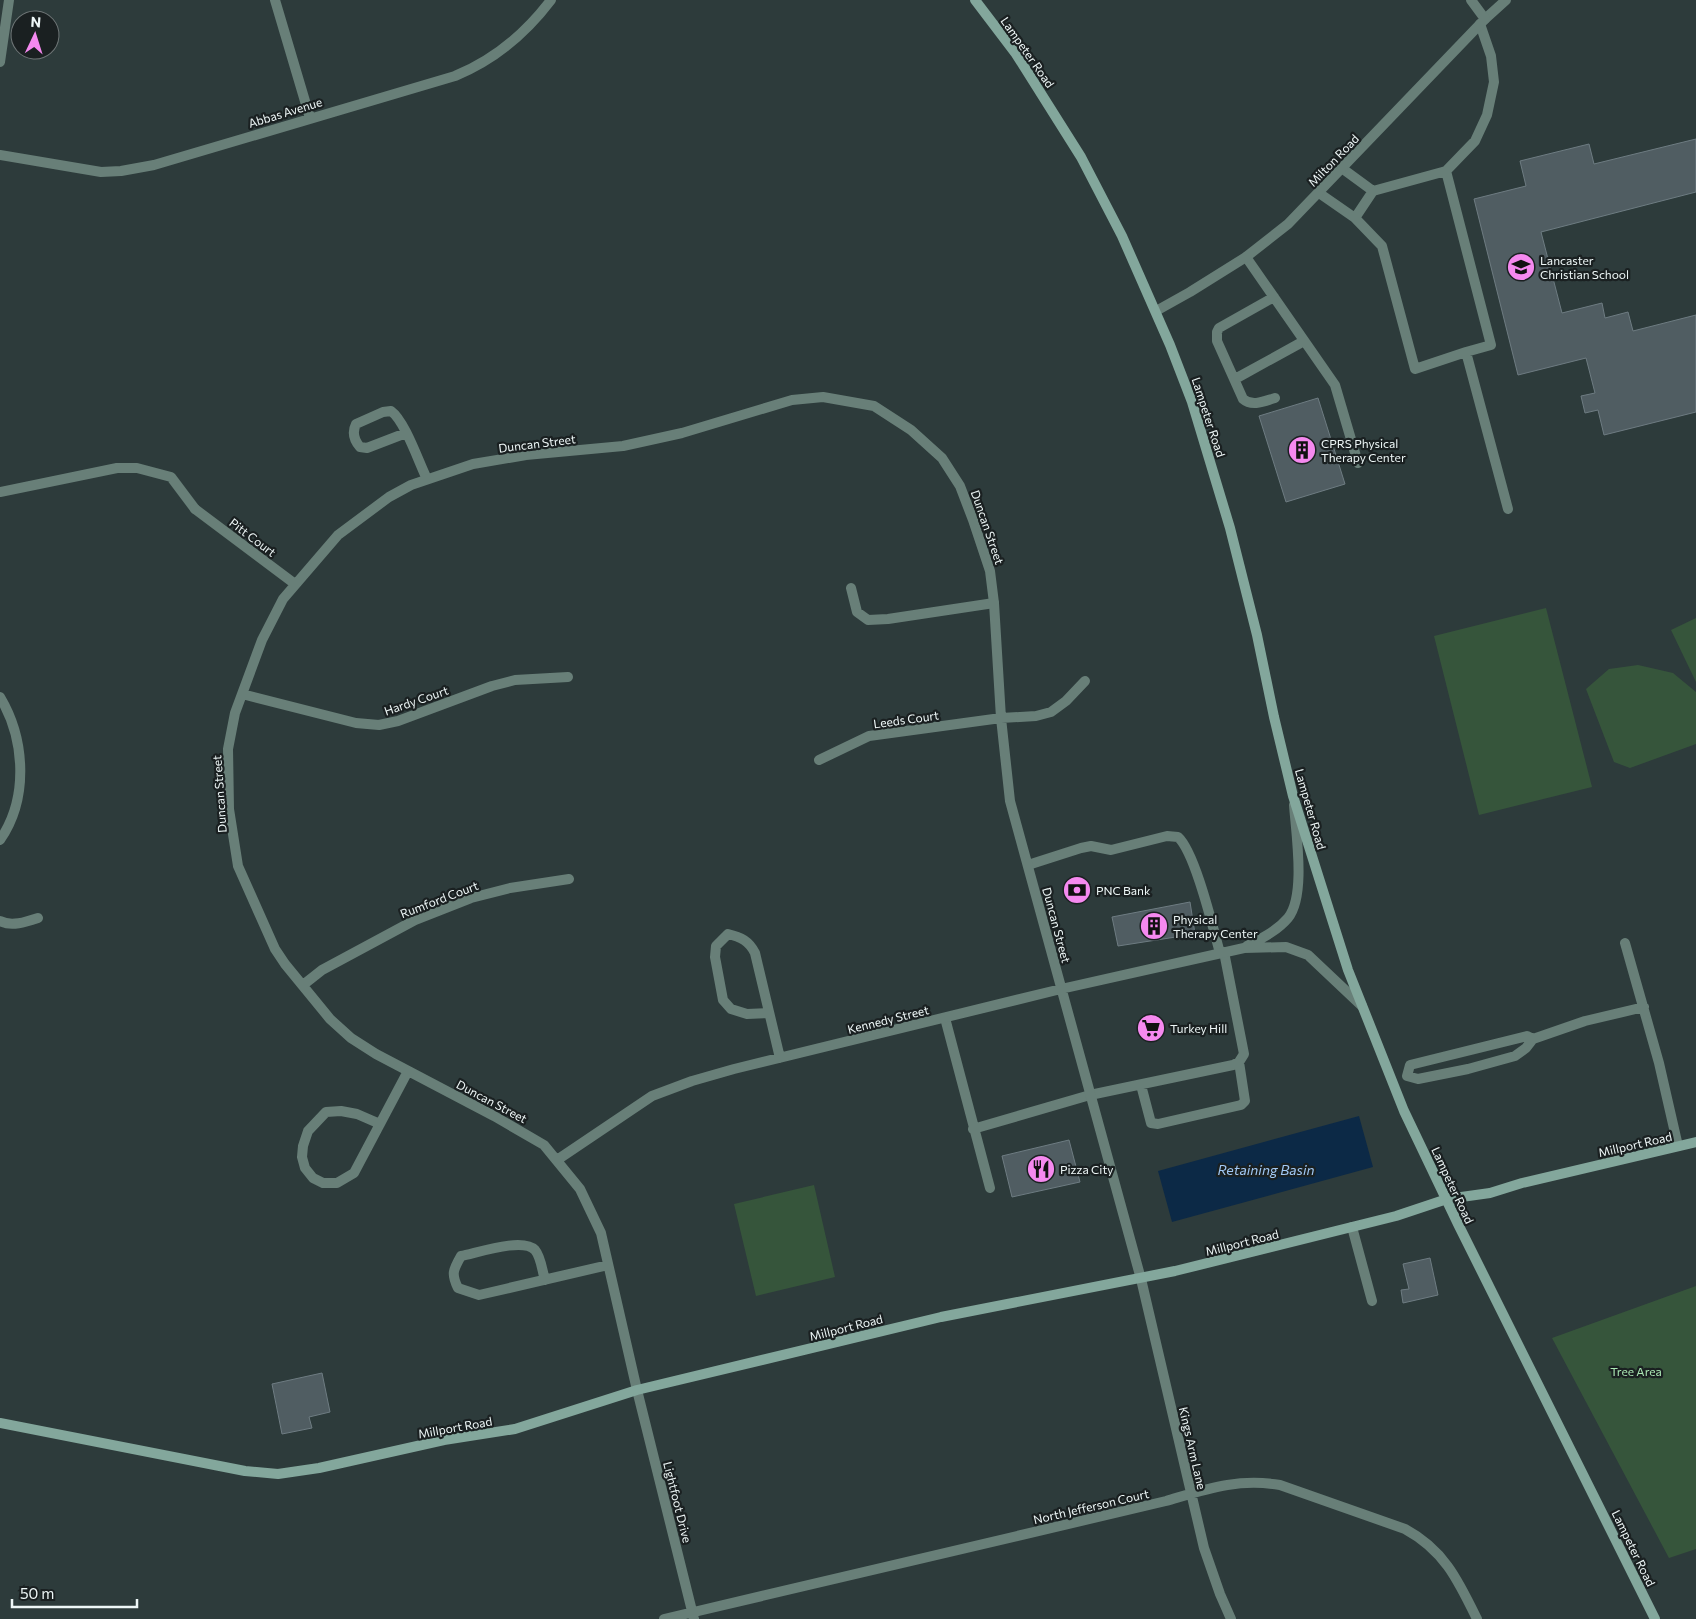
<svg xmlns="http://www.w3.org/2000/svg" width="1696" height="1619" font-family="Commissioner,sans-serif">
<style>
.green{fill:#36553b}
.water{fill:#0c2946}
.building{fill:#505d62;stroke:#6e7c82}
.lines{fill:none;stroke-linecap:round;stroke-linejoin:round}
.service{stroke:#687f78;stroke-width:10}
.minor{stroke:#687f78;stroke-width:10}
.secondary{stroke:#83a79c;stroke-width:10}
.labels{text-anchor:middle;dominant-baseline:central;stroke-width:4.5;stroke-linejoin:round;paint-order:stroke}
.street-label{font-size:12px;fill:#eef7f7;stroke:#1a2021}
.poi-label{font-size:12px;fill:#eef7f7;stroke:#1a2021;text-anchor:start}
.park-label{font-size:12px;fill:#aae7b3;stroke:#1a2021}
.water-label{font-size:14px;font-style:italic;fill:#a1c8f4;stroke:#1a2021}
</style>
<rect width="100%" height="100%" fill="#2d3b3b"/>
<path class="green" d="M1546 608 1592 787 1479 815 1434 636Z
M1696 618V682L1671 630Z
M1638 665 1673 673 1696 692V744L1630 768 1614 762 1586 689 1609 669Z
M814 1185 835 1277 756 1296 734 1204Z
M1696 1286V1549L1669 1558 1552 1338Z"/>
<path class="water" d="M1359 1116 1373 1167 1172 1222 1158 1171Z"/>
<path class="building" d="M1696 139V192L1541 232 1562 313 1602 303 1605 318 1628 312 1633 331 1696 315V412L1604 435 1598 410 1585 413 1581 396 1595 393 1586 358 1518 375 1474 199 1526 186 1520 161 1589 144 1594 164Z
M1318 398 1345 484 1286 502 1259 416Z
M1190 902 1195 934 1118 946 1112 917Z
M1069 1140 1080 1182 1012 1197 1002 1156Z
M1430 1258 1438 1295 1403 1303 1401 1290 1409 1289 1403 1264Z
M322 1373 330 1412 309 1417 312 1428 282 1434 272 1384Z"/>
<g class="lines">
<path class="service" d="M1485 19 1506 0
M1343 169 1373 191
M1445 172 1475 141 1487 115 1494 82 1491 56 1480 24
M1319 193 1355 218
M1246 257 1335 385 1358 463
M1274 297 1219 328 1217 332V341L1243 399C1252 407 1265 401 1275 398
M1466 352 1491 345 1446 171 1373 191 1355 218 1382 246 1415 369 1466 352 1508 509
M1235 379 1304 341
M406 433 367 448 360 447C354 440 352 432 356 424L383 412 391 411C405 421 419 463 427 479
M0 492 117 468H137L171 477 195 509
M851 588 857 612 868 620 888 619 994 603
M1028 865 1081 848 1091 846 1111 850 1167 836 1178 837C1195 852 1213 928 1220 953
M1625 943 1659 1063 1678 1146
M945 1018 990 1188
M1533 1039 1527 1036 1410 1065 1407 1076 1418 1079 1468 1069 1515 1056 1526 1048 1533 1039 1585 1021 1644 1007
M1141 1085 1151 1123 1158 1124 1241 1105 1245 1101 1239 1062
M973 1129 1090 1095 1233 1065 1239 1062 1244 1054 1224 952
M1352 1227 1372 1301"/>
<path class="minor" d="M275 0 310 118
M0 62 9 0
M0 155 101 172 121 171 154 165 455 76C494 60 526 33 551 0
M1156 311 1190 292 1246 257 1288 224 1485 19 1471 0
M195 509 295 584
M242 694 356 723 379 725 398 721 492 686 515 680 568 677
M0 697C25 739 29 798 0 840
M819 760 869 736 1001 718 1036 716 1051 712 1066 701 1085 681
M0 921C11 927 26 922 38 918
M1247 946C1262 938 1277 931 1288 918 1306 896 1296 834 1294 805
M303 985 322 970 415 920 471 898 510 888 569 879
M769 1013 747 1014 731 1009 723 1000 715 957 716 946 728 934C741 937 749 941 755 953L780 1058
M380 1124 357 1114 341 1111 326 1112 308 1131 303 1146 302 1157 305 1168 313 1178 323 1183H337L354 1173 408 1071
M557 1160 652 1096 692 1081 734 1069 1061 989 1244 948 1286 947 1308 955 1362 1006
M545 1280C542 1270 541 1257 535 1250 523 1237 477 1253 461 1256 453 1270 451 1274 458 1288L479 1295 608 1265
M664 1619 1166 1501C1207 1489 1237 1478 1280 1485L1405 1529C1444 1550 1458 1580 1477 1619
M694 1619 637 1390 601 1233 580 1189 544 1145 494 1116 376 1054 351 1038 330 1019 285 964 275 949 238 866 229 809 228 749 235 713 262 640 283 599 338 535 389 497 411 485 473 464 526 455 623 446 682 433 792 400 823 397 874 406 911 430 942 458 960 486 973 520 990 571 994 603 1001 718 1010 801 1141 1279 1204 1548 1220 1594 1231 1619"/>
<path class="secondary" d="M975 0 1016 54 1081 157 1122 236 1170 345 1192 402 1230 528 1257 635 1274 717 1293 796 1348 970 1404 1111 1458 1224 1655 1619
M0 1423 245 1471 278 1474 319 1468 444 1440 515 1429 637 1390 941 1317 1175 1271 1396 1216 1447 1199 1490 1193 1522 1183 1696 1142"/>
</g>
<defs>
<symbol id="school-disc" viewBox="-11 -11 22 22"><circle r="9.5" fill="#f589ef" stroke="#1a2021"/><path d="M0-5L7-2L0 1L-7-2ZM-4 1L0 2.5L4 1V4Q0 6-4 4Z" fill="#111"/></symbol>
<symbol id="building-disc" viewBox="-11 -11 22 22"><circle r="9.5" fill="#f589ef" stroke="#1a2021"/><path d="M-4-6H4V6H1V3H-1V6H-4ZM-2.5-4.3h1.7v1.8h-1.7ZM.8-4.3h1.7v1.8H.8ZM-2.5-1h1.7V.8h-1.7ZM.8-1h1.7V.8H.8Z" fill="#111"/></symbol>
<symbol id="bank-disc" viewBox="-11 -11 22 22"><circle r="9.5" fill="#f589ef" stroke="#1a2021"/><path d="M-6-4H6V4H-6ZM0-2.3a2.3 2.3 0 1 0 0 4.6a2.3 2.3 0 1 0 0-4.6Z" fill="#111"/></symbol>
<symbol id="supermarket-disc" viewBox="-11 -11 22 22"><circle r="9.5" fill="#f589ef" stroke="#1a2021"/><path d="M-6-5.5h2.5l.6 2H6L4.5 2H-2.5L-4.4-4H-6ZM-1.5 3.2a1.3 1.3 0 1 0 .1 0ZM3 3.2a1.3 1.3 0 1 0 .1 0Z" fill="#111"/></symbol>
<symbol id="restaurant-disc" viewBox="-11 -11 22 22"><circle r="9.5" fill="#f589ef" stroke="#1a2021"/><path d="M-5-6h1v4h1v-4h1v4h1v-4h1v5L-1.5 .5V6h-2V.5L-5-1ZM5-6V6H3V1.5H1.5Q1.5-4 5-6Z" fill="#111"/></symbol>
</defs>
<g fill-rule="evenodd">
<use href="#school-disc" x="1505" y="251" width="32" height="32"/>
<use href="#building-disc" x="1286" y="434" width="32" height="32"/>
<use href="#bank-disc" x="1061" y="874" width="32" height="32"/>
<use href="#building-disc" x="1138" y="910" width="32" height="32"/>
<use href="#supermarket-disc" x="1135" y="1012" width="32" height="32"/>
<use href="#restaurant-disc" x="1025" y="1153" width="32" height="32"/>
</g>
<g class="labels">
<g class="street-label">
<text transform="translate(1028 52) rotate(55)">Lampeter Road</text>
<text transform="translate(285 112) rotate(-17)">Abbas Avenue</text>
<text transform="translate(1333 160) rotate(-46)">Milton Road</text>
<text transform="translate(1209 417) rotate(72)">Lampeter Road</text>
<text transform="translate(537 443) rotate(-7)">Duncan Street</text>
<text transform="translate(988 527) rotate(71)">Duncan Street</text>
<text transform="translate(253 537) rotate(37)">Pitt Court</text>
<text transform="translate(416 700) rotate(-19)">Hardy Court</text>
<text transform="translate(906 719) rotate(-8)">Leeds Court</text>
<text transform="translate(219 794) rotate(-94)">Duncan Street</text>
<text transform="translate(1311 809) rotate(74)">Lampeter Road</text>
<text transform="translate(439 899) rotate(-21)">Rumford Court</text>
<text transform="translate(1057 925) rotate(75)">Duncan Street</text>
<text transform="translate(888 1019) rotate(-14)">Kennedy Street</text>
<text transform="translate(492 1101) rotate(28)">Duncan Street</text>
<text transform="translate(1635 1144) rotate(-13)">Millport Road</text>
<text transform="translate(1453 1185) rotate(65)">Lampeter Road</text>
<text transform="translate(1242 1242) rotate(-14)">Millport Road</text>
<text transform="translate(846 1327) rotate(-14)">Millport Road</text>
<text transform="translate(455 1427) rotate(-10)">Millport Road</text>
<text transform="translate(1193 1448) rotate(77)">Kings Arm Lane</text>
<text transform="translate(678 1502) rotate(76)">Lightfoot Drive</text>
<text transform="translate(1091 1506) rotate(-13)">North Jefferson Court</text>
<text transform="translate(1634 1548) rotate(64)">Lampeter Road</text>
</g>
<g class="poi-label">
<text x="1540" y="260">Lancaster<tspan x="1540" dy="14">Christian School</tspan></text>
<text x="1321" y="443">CPRS Physical<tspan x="1321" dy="14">Therapy Center</tspan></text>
<text x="1096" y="890">PNC Bank</text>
<text x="1173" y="919">Physical<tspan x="1173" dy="14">Therapy Center</tspan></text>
<text x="1170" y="1028">Turkey Hill</text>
<text x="1060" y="1169">Pizza City</text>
</g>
<g class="park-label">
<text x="1636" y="1371">Tree Area</text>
</g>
<g class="water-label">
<text x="1266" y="1169">Retaining Basin</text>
</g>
</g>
<g transform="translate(35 35) rotate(4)"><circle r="24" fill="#1a2021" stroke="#6f7677"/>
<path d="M0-4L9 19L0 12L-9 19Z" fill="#f589ef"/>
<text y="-8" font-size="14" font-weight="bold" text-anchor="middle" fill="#eef7f7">N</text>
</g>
<path d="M12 1599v8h125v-8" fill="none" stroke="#eef7f7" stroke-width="2.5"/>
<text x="20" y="1599" font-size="15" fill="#eef7f7" stroke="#1a2021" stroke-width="4" paint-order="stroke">50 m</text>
</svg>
